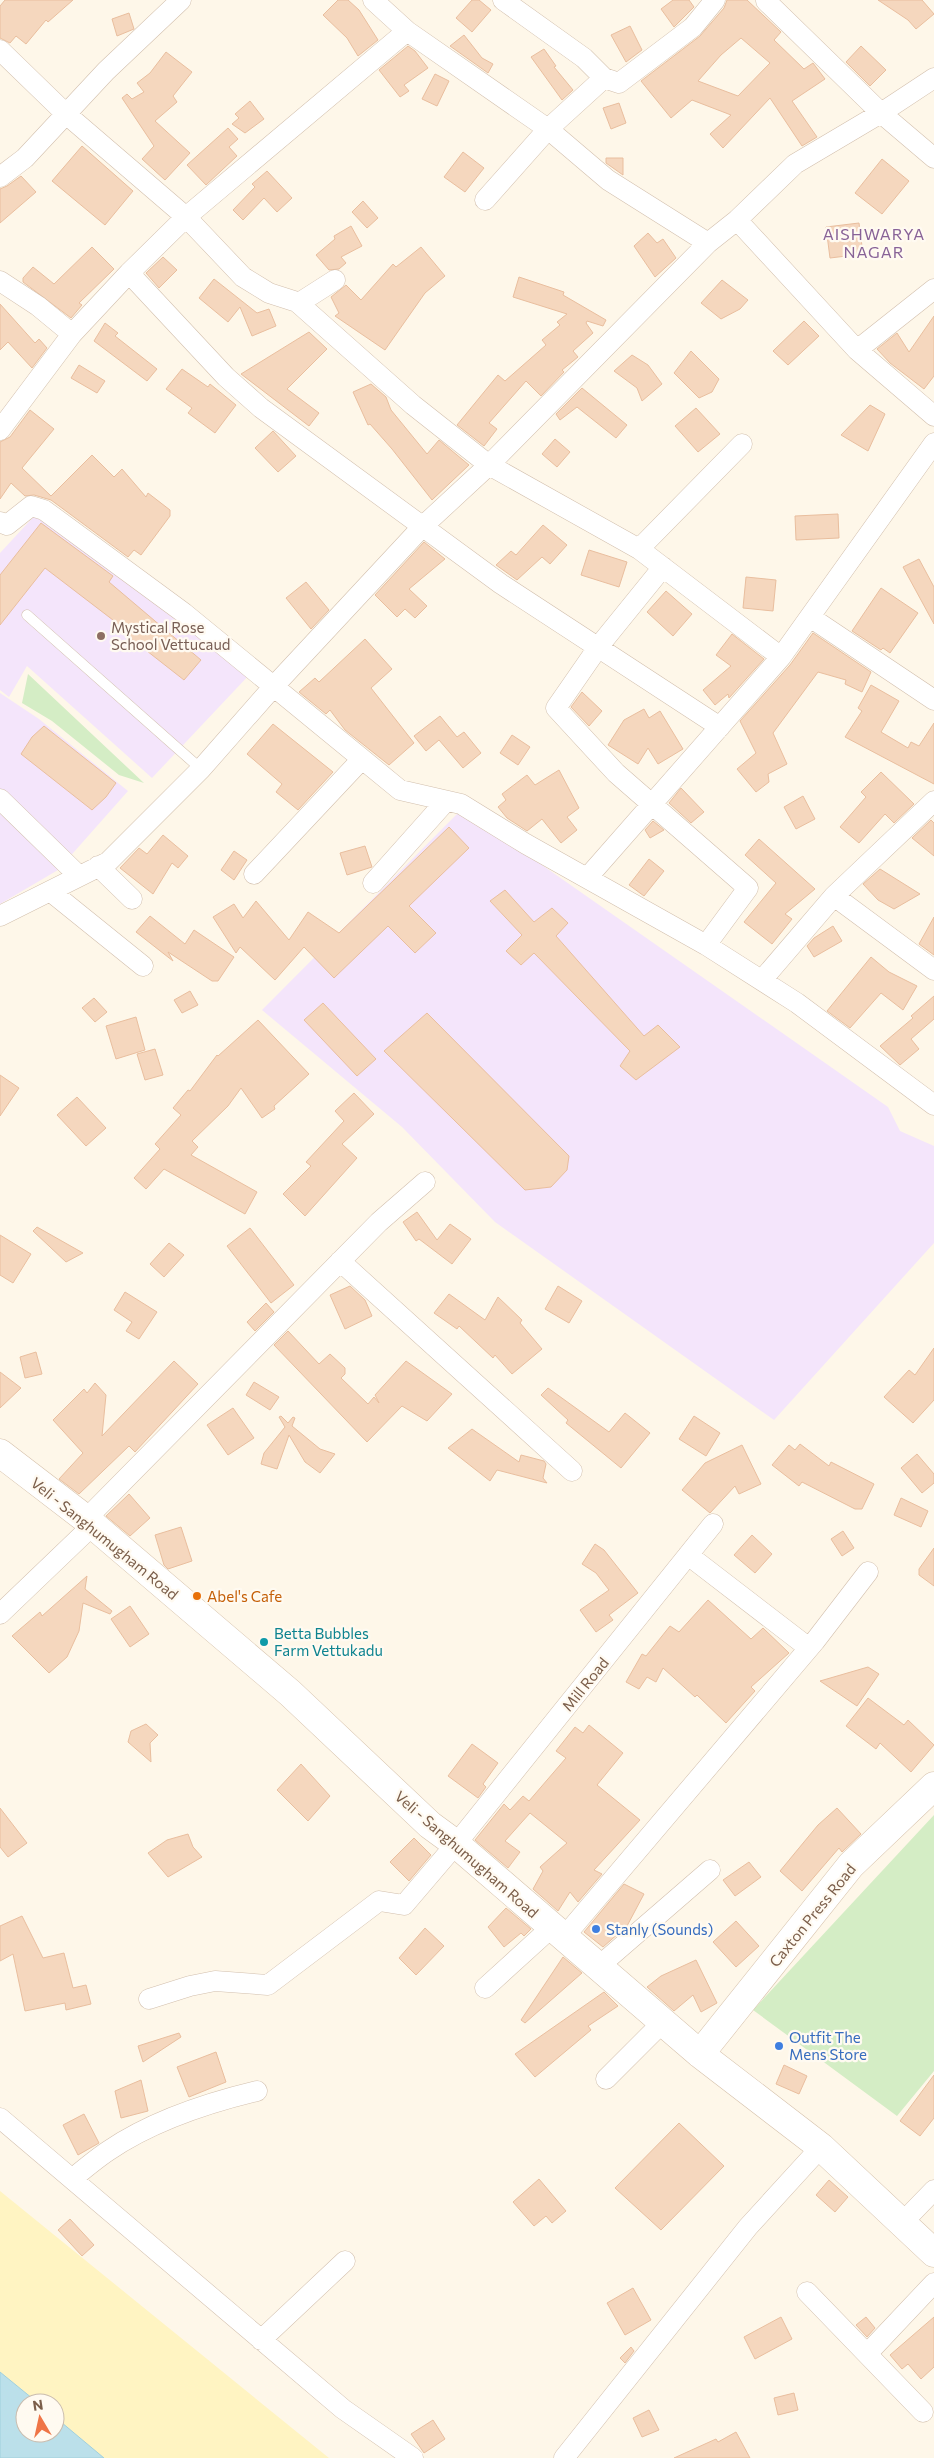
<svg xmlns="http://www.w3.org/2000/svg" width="934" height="2458" font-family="Commissioner,sans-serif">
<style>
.education{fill:#f4e5fb}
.green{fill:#d4edc5}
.sand{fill:#fff4c2}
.water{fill:#bbe0ea;stroke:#a0d0dc}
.building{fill:#f5d7be;stroke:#e9be9e;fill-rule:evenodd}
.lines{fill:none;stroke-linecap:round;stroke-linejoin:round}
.lane-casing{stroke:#d2bfad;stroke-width:11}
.street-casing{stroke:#d2bfad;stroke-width:21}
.secondary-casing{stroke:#d5c0aa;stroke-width:29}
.lane{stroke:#fff;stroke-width:10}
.street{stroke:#fff;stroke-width:20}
.secondary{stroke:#fff;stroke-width:28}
.education-dot{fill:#8d6e63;stroke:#fffaf1;stroke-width:2}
.food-dot{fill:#e8710a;stroke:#fffaf1;stroke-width:2}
.culture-dot{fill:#0f9aa8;stroke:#fffaf1;stroke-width:2}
.shop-dot{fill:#3f7fe0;stroke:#fffaf1;stroke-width:2}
.labels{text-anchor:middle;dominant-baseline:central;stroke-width:4.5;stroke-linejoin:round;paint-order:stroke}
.education-label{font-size:15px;fill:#785e54;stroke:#fffaf1;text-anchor:start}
.street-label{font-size:15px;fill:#7b5e4a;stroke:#fffaf1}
.food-label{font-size:15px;fill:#c56008;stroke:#fffaf1;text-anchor:start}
.culture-label{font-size:15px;fill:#0d838f;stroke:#fffaf1;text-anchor:start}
.shop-label{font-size:15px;fill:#366cbe;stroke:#fffaf1;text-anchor:start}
.neighbourhood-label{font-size:16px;letter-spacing:1px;fill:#886297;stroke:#fffaf1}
</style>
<rect width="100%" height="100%" fill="#fef7e9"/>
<path class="education" d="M38 512 251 673 152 778 27 666 9 697 0 690V553Z
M0 693 39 719 128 791 58 870 0 904Z
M462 809 888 1107 900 1131 934 1146V1243L774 1420 495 1222 402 1127 262 1010Z"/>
<path class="green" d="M28 674 144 783 119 775 52 721 22 703Z
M934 1815V2071L897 2116 753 2010Z"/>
<path class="sand" d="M0 2191 329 2458H104L55 2417V2403H38L0 2372Z"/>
<path class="water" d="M0 2372 38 2403H25V2433H55V2417L104 2458H0Z"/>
<path class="building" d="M5 0H73L48 22 46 20 26 44 16 36 10 43 0 38V6Z
M338 0H348L359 10 378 40 358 56 347 38 323 15Z
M472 0H479L491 10 472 32 456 18Z
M673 0H689L694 7 674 27 661 9Z
M727 0H747L781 32 774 40 804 69 813 63 825 79 792 101 817 137 802 146 770 98 723 148 710 134 731 115 692 100 671 118 641 81 700 36 724 8ZM741 38 770 63 738 96 698 81 721 55Z
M878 0H922L934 14 916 29 908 20Z
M129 13 134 29 117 36 112 19Z
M630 26 642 50 626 62 611 35Z
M464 35 482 58 493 64 488 73 450 46Z
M408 46 415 51 428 68 404 85 409 91 400 97 379 70Z
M861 46 886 70 870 86 846 62Z
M544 49 556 66 554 67 573 90 562 100 531 57Z
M166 52 192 72 173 96 177 102 155 121 190 153 165 180 142 159 154 146 122 98 127 94 132 99 144 92 137 83 150 73Z
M435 74 449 81 437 106 422 99Z
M250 101 264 119 245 133 232 124 239 118 235 114Z
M619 103 626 123 611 129 603 108Z
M228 128 238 139 229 147 237 156 206 185 187 165Z
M82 146 133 191 105 225 52 181Z
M463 152 484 168 465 192 444 177Z
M606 158H623V175L606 163Z
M882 159 909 181 882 214 855 193Z
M267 171 292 198 277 212 264 198 243 220 233 210 255 187 252 184Z
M21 176 36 192 0 223V189L7 186Z
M363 201 378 218 367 228 352 212Z
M859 223 863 254 830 258 826 227Z
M351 226 362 246 341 257 346 263 339 269 329 270 316 255 335 239 334 236Z
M648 233 657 243 663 239 676 258 655 277 634 246Z
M92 247 114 269 79 303 82 305 71 318 23 282V278L33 267 54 284Z
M421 247 445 276 425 293 385 350 335 316 339 313 331 297 346 285 361 300 393 264 396 267Z
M163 257 177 270 159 288 146 273Z
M519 277 564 292 563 295 606 320 603 326 587 321 586 323 593 333 573 351 578 357 562 370 564 372 541 396 526 381 489 423 497 429 484 446 457 425 498 375 505 381 546 345 542 340 560 325 557 322 567 314 513 297Z
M214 279 257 313 269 309 276 326 252 336 240 307 228 322 199 298Z
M722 280 748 300 740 309 721 319 701 303Z
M0 304 35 343 39 339 47 348 32 368 8 342 0 350Z
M934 316V376L924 389 890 363 877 349 897 333 909 352Z
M804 321 819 336 788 365 773 351Z
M105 323 118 333 115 336 157 369 147 381 94 341Z
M309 332 327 349 287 389 319 413 309 426 241 374Z
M691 351 719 379 712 392 699 398 674 373Z
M632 355 648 365 662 384 642 401 637 388 614 371Z
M79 365 105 381 97 393 71 378Z
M182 369 208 387 210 384 236 405 215 433 188 413 192 408 166 389Z
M371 384 386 397 391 410 427 454 439 440 469 465 432 500 392 449 370 424 368 425 353 392Z
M582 388 627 425 616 438 577 407 560 420 556 414Z
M870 405 885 414 868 451 841 435Z
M696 408 720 434 698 452 675 426Z
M30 410 54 429 22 468 51 496 92 455 114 477 122 469 146 497 148 493 170 510V516L141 555 134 550 128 557 51 500 34 495 25 496 11 483 0 499V442L10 437Z
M273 431 296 456 278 472 255 448Z
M555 439 570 452 557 467 542 454Z
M838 514 839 538 796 540 795 516Z
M41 523 113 576 109 582 201 660 184 680 124 633 126 630 45 568 0 625V575Z
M543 525 567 545 550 564 542 557 517 580 496 565 511 551 516 555Z
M424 542 445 559 409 589 427 606 415 618 405 609 397 617 375 595Z
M589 550 627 562 619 587 581 575Z
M919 559 934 587V624L903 567Z
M746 577 776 580 773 611 743 608Z
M306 582 329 610 311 629 286 598Z
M881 588 918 613 890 653 883 648 881 650 852 631Z
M666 591 692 614 673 636 647 612Z
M813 633 871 672 862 692 845 684 846 680 818 672 773 733 787 764 768 774 769 782 756 792 737 769 756 753 740 721 790 665Z
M732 634 764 659 729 698 728 694 715 705 703 690 731 666 716 655Z
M365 639 392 669 371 688 414 743 389 765 345 730 330 710 326 714 299 692 315 678 319 682Z
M871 685 899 701 881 732 908 748 911 742 919 746 934 723V784L845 737 862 711 858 708Z
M582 692 602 711 589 726 571 707Z
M644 709 649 718 660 711 683 749 658 764 648 748 638 764 608 745 624 720Z
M440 716 457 737 464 732 481 753 463 768 439 740 426 751 414 736Z
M273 724 333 772 298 810 276 792 282 784 247 754Z
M44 726 116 783 106 797 92 810 21 754 32 737Z
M512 735 530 747 518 765 500 753Z
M559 770 579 808 567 817 577 830 561 843 542 819 527 831 507 818 498 807 506 800 502 794 527 775 535 785Z
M881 772 914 804 894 823 885 814 859 843 840 827 866 797 861 792Z
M681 788 704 812 691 823 669 803Z
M803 796 815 819 796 829 784 807Z
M931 820 934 823V856L912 838Z
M653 821 664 830 650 838 645 830Z
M449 827 469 848 409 906 436 933 415 953 388 926 334 978 304 947 275 980 240 947 236 953 213 917 234 904 243 918 256 901 289 940 308 912 339 933Z
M163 835 188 856 178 868 172 863 153 894 120 868 139 848 147 854Z
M759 839 815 889 785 914 792 919 772 944 744 922 776 883 745 855Z
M365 846 372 867 347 875 340 853Z
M234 851 247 860 234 880 221 870Z
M649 859 664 871 644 896 629 885Z
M880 869 920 894 894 909 878 900 863 884Z
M505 890 534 922 552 908 568 923 556 936 644 1036 658 1025 680 1047 636 1080 620 1066 630 1051 534 953 521 965 506 951 522 935 490 901Z
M150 916 185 944 194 930 234 957 218 981H212L168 952 173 961 136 932Z
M934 917V955L919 944Z
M833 926 842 941 814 957 807 946 814 938Z
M871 957 889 972 917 986 903 1010 881 993 850 1028 827 1011Z
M190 991 198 1005 182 1013 174 1000Z
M934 996V1019L911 1039 919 1049 900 1065 880 1046 913 1018 911 1016Z
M94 998 107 1012 95 1022 82 1008Z
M323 1003 376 1059 357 1076 304 1020Z
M427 1013 569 1156 567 1170 551 1187 525 1190 384 1051Z
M136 1017 145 1050 116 1059 106 1026Z
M258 1020 309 1074 274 1106 275 1109 262 1118 241 1088 228 1106 192 1141 198 1147 191 1155 257 1192 245 1214 164 1169 146 1189 134 1178 160 1149 155 1144 181 1115 173 1108 188 1090 190 1091 217 1055 218 1056Z
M155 1049 163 1075 145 1080 137 1054Z
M0 1075 19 1088 0 1116Z
M354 1093 374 1114 342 1144 357 1158 305 1216 283 1194 311 1166 306 1162 344 1121 335 1111Z
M77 1097 106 1128 86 1146 57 1115Z
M417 1212 437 1240 450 1224 471 1239 452 1264 419 1239 416 1241 403 1222Z
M37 1227 83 1253 66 1262 33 1231Z
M250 1228 294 1285 271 1303 227 1246Z
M0 1235 31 1254 13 1283 0 1275Z
M169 1243 184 1255 164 1277 150 1264Z
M350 1286 365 1300 372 1316 345 1329 330 1295Z
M558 1286 582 1301 569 1323 545 1309Z
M125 1292 157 1312 139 1339 126 1331 132 1322 114 1310Z
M449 1294 485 1320 498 1297 522 1320 520 1323 542 1349 512 1374 495 1355 493 1358 459 1326 457 1329 434 1313Z
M266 1303 274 1312 255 1331 247 1322Z
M288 1331 319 1364 330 1354 345 1368V1374L341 1378 368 1404 374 1397 379 1403 375 1395 406 1361 452 1394 427 1421 402 1406 367 1442 274 1345Z
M934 1348V1400L913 1423 884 1397 909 1370 915 1375Z
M36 1352 42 1374 25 1378 20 1357Z
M174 1361 198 1384 135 1452 129 1446 79 1494 59 1479 83 1453 53 1420 84 1389 87 1393 95 1383 106 1395 102 1436Z
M0 1372 21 1388 0 1408Z
M254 1382 279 1397 270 1410 246 1395Z
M548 1388 609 1432 625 1413 650 1433 621 1468 566 1423 568 1420 541 1395Z
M233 1408 254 1438 228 1455 207 1425Z
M281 1416 288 1423 293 1417 295 1418 292 1426 320 1449 335 1454 320 1473 305 1462 289 1435 277 1469 261 1464 264 1453 285 1427 279 1417Z
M694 1416 720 1433 706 1456 679 1439Z
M472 1429 519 1462 521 1455 544 1461 546 1464 543 1478 547 1483 497 1470 490 1481 448 1448Z
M800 1444 829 1466 831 1462 874 1484 862 1509H855L802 1482 799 1486 772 1465 789 1445 795 1450Z
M742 1445 761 1484 739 1494 735 1486 710 1513 682 1490 705 1463Z
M917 1454 934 1474V1483L922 1493 901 1468Z
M129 1494 150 1518 130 1536 106 1516Z
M901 1498 928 1511 921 1527 894 1515Z
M181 1527 192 1561 168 1569 164 1565 155 1535Z
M843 1531 854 1548 842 1556 831 1539Z
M752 1535 772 1554 755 1573 734 1555Z
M595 1544 604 1550 638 1593 609 1615 613 1620 596 1632 580 1610 609 1590 596 1573 582 1564Z
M934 1548V1586L919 1575V1569Z
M87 1576 85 1589 112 1611 110 1614 83 1603 79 1631 67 1657 49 1673 12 1636 40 1612 42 1616Z
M708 1600 751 1639 763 1628 789 1653 751 1687 755 1691 726 1723 697 1695 695 1697 663 1668 656 1682 647 1677 639 1689 626 1682 642 1654 646 1656 670 1626 679 1632Z
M130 1606 149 1634 130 1647 111 1619Z
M868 1667 879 1674 857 1706 820 1681Z
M868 1698 904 1725 908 1720 934 1745 911 1772 880 1743 876 1749 846 1726Z
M146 1724 158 1735 150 1743 151 1762 128 1742 131 1731Z
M589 1725 623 1753 597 1785 640 1820 594 1870 602 1874 578 1902 570 1892 558 1911 533 1889 543 1871 540 1867 567 1843 530 1813 505 1841 520 1852 508 1868 475 1840 504 1804 510 1810 523 1796 529 1801 566 1758 556 1751 575 1727 583 1733Z
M472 1744 498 1763 483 1784 486 1787 478 1798 448 1776Z
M301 1764 330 1796 308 1821 277 1790Z
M0 1808 27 1843 8 1857 0 1847Z
M837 1808 861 1834 842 1852 839 1848 802 1891 780 1871 818 1825Z
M188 1834 193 1847 202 1857 168 1877 148 1853 167 1840Z
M414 1838 431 1855 409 1881 390 1862Z
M749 1862 761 1877 735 1896 723 1880Z
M624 1884 644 1894 627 1926 603 1947 584 1932Z
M506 1908 531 1929 524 1936 521 1933 504 1947 488 1927Z
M22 1916 43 1958 64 1953 73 1988 86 1985 91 2004 66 2010 65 2003 25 2011 13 1954 0 1961V1926Z
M736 1921 759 1946 736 1967 713 1942Z
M425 1928 444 1946 416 1975 399 1958Z
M563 1957 582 1973 525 2023 521 2020Z
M696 1960 717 2003 701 2012 693 1995 674 2011 647 1987 661 1976Z
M604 1992 618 2006 588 2026 591 2030 535 2077 515 2054Z
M179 2033 181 2037 143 2062 138 2046Z
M216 2052 226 2082 189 2097 177 2067Z
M784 2065 807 2076 799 2094 776 2084Z
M934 2075V2118L920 2136 900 2121Z
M141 2080 148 2111 121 2118 115 2091Z
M84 2114 99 2143 78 2155 63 2125Z
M679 2123 724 2166 661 2230 615 2188Z
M539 2179 566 2211 552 2223 546 2216 534 2226 513 2202Z
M829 2180 848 2197 835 2212 816 2195Z
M70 2219 94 2245 82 2256 58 2230Z
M633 2288 651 2320 625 2335 607 2303Z
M781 2317 792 2339 755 2359 744 2337Z
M866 2317 875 2328 867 2337 856 2325Z
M934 2317V2367L921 2379 908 2364 902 2369 890 2355Z
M631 2347 634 2351 625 2363 620 2358Z
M794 2393 798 2410 778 2415 774 2398Z
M649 2410 659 2430 642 2437 633 2418Z
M433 2420 445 2439 424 2453 411 2434Z
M736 2432 750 2458H674L716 2439 718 2442Z"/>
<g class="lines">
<defs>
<path id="lane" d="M27 615 201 769"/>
<path id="street" d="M373 0 407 31 548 129 608 180 708 243
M503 0 584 58 604 78 619 83 693 27 715 0
M0 50 66 114 186 217 243 277 269 293 297 302 413 405 489 465 639 549 781 657 934 443
M934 78 881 113 934 158
M0 177 25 158 106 71 181 0
M485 200 548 129 604 78
M737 220 857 350 934 416
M129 273 226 377 261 408 501 584 720 727
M0 281 38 306 72 334 0 430
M299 303 335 280
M72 334 129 273 186 217 407 31
M857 350 934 289
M0 522 7 525 31 506 44 510 184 613 400 790 461 804 526 844 706 945 797 1003 934 1105
M639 549 742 444
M663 567 599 646 556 708 616 773 748 888 706 945
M810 617 934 700
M0 799 79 876
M98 866 132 899
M254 874 362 759
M587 878 781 657
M373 883 446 801
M50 891 143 966
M834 896 934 970
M0 916 108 862 201 769 274 686 422 527 489 465 708 243 737 220 795 164 881 113 766 1 767 0
M762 980 834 896 934 801
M340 1261 572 1471
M86 1519 379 1222 425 1182
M688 1555 809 1648
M0 1614 93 1525
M564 1937 815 1641 868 1572
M598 1967 710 1870
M485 1988 552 1927
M149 1999 190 1986 215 1981 268 1985 379 1901 404 1905 456 1844 713 1524
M606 2079 663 2022
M0 2118 343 2409 413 2458
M72 2179C84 2169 96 2159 108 2151 152 2121 207 2103 257 2091
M902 2223 934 2190
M807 2292 923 2412
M261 2340 345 2261
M867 2354 934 2283
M564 2458 748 2227 821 2147"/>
<path id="secondary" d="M0 1453 86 1519 290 1693 430 1825 456 1844 700 2054 821 2147 934 2253
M700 2054 851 1865 934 1786"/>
</defs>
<use href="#lane" class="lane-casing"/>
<use href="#street" class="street-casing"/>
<use href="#secondary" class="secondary-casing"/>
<use href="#lane" class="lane"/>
<use href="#street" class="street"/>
<use href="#secondary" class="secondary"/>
</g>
<circle class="education-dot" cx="101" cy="636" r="5"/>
<circle class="food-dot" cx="197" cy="1596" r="5"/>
<circle class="culture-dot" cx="264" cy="1642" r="5"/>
<g class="shop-dot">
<circle cx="596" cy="1929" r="5"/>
<circle cx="779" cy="2046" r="5"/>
</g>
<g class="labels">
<g class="education-label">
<text x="111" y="627">Mystical Rose<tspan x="111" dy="17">School Vettucaud</tspan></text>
</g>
<g class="street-label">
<text transform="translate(105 1538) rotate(39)">Veli - Sanghumugham Road</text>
<text transform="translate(585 1684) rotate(-51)">Mill Road</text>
<text transform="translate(467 1854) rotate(41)">Veli - Sanghumugham Road</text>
<text transform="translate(812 1915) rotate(-51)">Caxton Press Road</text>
</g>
<g class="food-label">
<text x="207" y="1596">Abel's Cafe</text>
</g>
<g class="culture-label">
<text x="274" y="1633">Betta Bubbles<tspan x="274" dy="17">Farm Vettukadu</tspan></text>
</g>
<g class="shop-label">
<text x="606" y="1929">Stanly (Sounds)</text>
<text x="789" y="2037">Outfit The<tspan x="789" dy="17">Mens Store</tspan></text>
</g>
<g class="neighbourhood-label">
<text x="874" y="233">AISHWARYA<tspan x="874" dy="18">NAGAR</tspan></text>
</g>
</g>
<g transform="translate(40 2418) rotate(351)"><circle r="24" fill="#fffaf1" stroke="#cabcae"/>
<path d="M0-4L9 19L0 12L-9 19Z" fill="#ef7547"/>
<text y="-8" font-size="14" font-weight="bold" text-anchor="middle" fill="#7b5e4a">N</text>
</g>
</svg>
